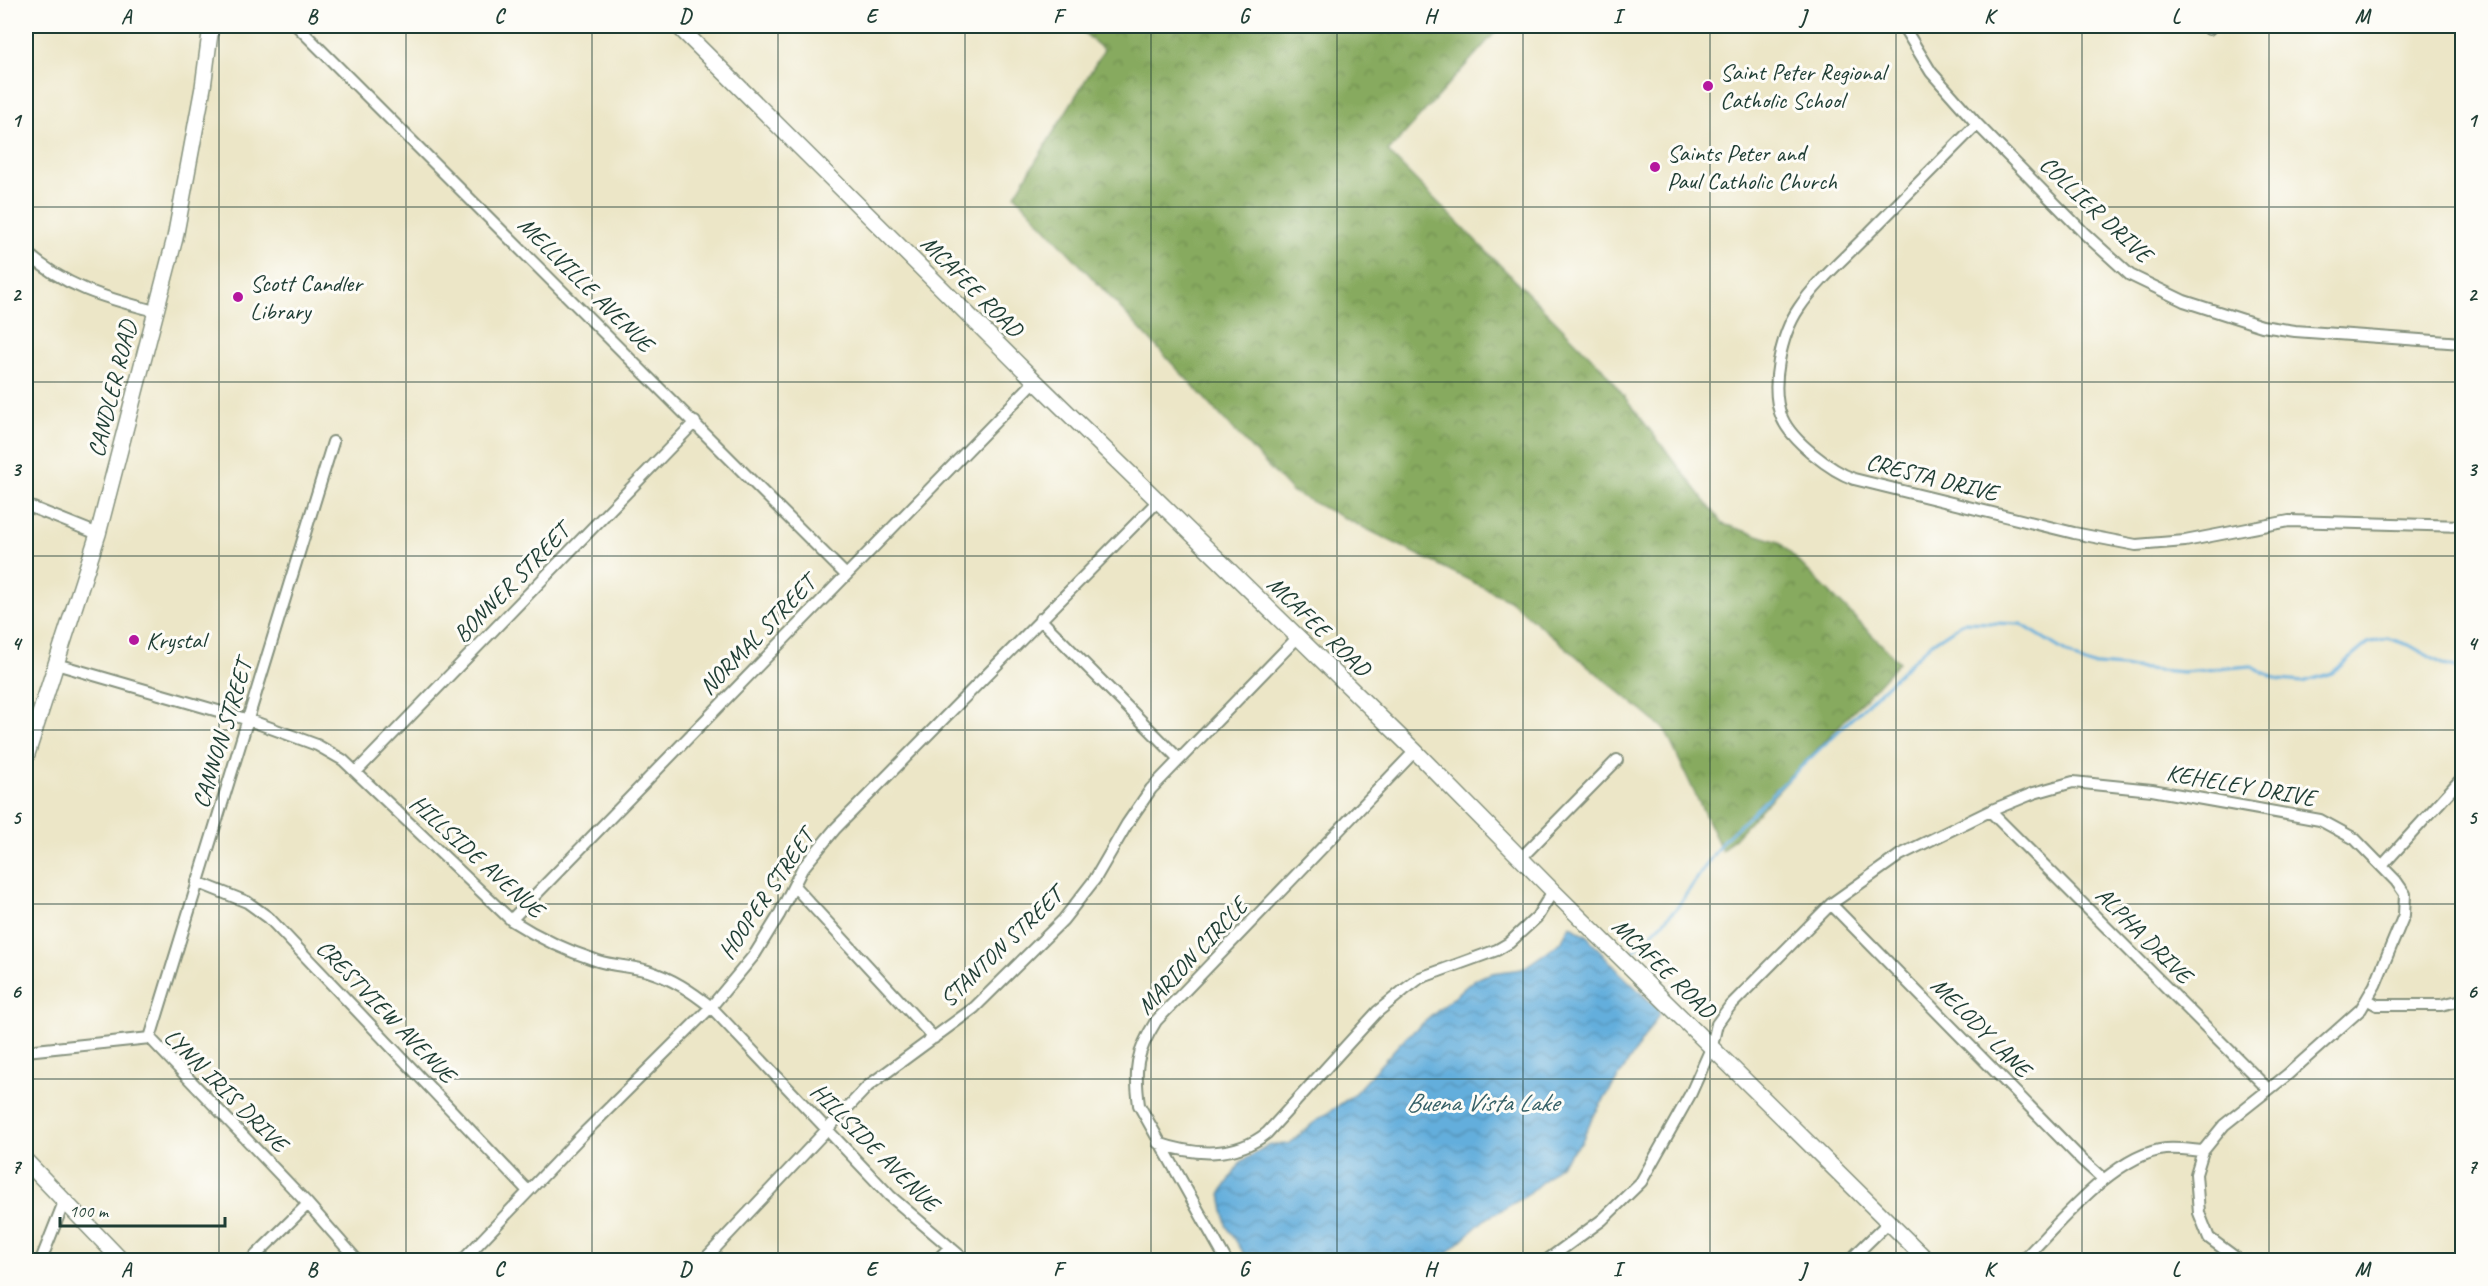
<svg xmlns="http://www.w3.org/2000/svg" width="2488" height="1286" font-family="Caveat,sans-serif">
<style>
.forest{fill:url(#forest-crowns);stroke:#53744a;stroke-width:1.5}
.water{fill:url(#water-waves);stroke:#427688;stroke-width:1.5}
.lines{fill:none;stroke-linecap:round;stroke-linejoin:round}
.stream{stroke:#64aedc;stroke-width:3}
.street-casing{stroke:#86927e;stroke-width:14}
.secondary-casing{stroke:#86927e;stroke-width:18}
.street{stroke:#fff;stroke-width:10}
.secondary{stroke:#fff;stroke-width:15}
.grid{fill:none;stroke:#1f3d34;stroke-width:1.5;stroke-opacity:0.55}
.poi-dot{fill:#b5179e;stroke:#fdfcf7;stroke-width:2}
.labels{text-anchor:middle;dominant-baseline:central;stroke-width:6;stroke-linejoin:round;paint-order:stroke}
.poi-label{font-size:24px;fill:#1f3d34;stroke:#fdfcf7;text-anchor:start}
.street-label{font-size:24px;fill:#1f3d34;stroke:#fdfcf7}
.water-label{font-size:26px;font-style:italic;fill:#345f66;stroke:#fdfcf7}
.neatline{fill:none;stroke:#1f3d34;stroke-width:2}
.grid-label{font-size:20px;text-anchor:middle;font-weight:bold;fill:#1f3d34}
</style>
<defs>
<pattern id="forest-crowns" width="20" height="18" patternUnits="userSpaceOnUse" patternTransform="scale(1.5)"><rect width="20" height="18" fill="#87aa5f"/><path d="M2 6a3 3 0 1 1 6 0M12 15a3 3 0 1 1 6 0" fill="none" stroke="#6e8c4f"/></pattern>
<pattern id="water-waves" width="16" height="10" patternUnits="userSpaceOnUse" patternTransform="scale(1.5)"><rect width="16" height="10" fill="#64aedc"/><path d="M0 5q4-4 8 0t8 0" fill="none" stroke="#528fb3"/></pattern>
</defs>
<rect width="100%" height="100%" fill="#fdfcf7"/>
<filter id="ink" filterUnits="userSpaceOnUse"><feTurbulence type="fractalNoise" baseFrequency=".0167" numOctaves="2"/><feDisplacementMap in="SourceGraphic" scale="12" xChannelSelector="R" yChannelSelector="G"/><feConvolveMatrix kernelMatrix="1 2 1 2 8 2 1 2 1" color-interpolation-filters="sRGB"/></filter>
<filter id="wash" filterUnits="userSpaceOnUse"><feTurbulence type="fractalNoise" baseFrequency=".008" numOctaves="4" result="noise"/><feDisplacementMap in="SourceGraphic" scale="24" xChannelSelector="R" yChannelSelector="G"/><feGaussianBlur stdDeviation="1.35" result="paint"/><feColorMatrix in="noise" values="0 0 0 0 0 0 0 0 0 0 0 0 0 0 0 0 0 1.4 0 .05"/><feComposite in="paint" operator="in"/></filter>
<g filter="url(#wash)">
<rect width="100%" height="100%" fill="#ece6c7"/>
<path class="forest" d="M1076 26H1501L1388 152 1602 368 1723 524 1779 542 1899 662 1722 851 1665 730 1509 600 1292 492 1015 195 1104 50Z"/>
<path class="water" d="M1570 925 1586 935 1621 974 1658 1009 1660 1013 1592 1118 1582 1141 1555 1170 1526 1196 1484 1220 1440 1260H1248L1226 1225 1221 1193 1241 1162 1268 1145 1289 1144 1312 1124 1353 1095 1402 1041 1475 979 1492 973 1522 969 1561 942Z"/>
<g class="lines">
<path class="stream" d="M1628 957 1676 909 1722 842 1929 645 1964 622 2021 624 2085 664 2183 672 2250 666 2279 680 2303 682 2332 673 2368 643 2387 638 2409 645 2444 665 2462 670"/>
</g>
</g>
<g filter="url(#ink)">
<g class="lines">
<defs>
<path id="street" d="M297 26 845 574
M1903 26 1931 72 1977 124 2085 234 2130 275 2184 301 2262 326 2295 331 2462 343
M2205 26 2209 29 2212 26
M1977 124C1938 163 1900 202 1861 241 1840 262 1815 284 1799 308 1781 334 1769 388 1782 418 1792 441 1831 471 1854 479L2074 533 2136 545 2185 541 2289 521 2462 526
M26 252C64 287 106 298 155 311
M26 505 98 534
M1040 619 1178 758
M56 664 249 720 317 745 343 760 511 920C539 938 567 951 598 961 614 966 632 966 648 971 673 979 691 991 711 1007L890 1196 965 1260
M356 772 695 422
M1990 811 2268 1089
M1521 858 1617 760
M2382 866 2462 778
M197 882 247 902 269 918 528 1191
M794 886 934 1038
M1831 904 2082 1160 2102 1178
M511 920 1035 381
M2368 1000 2377 1005H2441L2462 1000
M150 1038 333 442
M26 1051 150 1038 308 1204 357 1260
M1158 1143C1195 1156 1236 1158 1267 1133L1377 1012 1404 990 1420 978 1497 950 1509 943 1537 917 1553 891
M41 1260 64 1202
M251 1260 308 1204
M463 1260 585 1132 711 1007 755 954 779 915 802 869 835 829 1158 501
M704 1260 868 1086 974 1008 1063 920 1095 879 1127 824 1151 789 1298 637
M937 1260 950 1247
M1226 1260 1139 1105C1134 1068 1136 1053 1156 1021L1415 751
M1547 1260 1602 1220 1641 1182 1691 1093 1712 1046 1717 1024 1730 1006 1831 904 1900 855 1990 811 2034 793 2073 782 2152 790 2320 820 2355 839 2396 881 2405 894 2404 915 2375 985 2361 1009 2287 1075 2224 1125 2203 1151 2196 1174 2199 1213 2209 1238 2239 1260
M1850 1260 1888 1223
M2023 1260C2058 1225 2114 1154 2166 1149 2178 1148 2191 1150 2203 1151"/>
<path id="secondary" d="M678 26 1035 381 1415 751 1553 891 1927 1260
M26 757 98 534 175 238 203 87 211 26
M26 1161 121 1260"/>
</defs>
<use href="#street" class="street-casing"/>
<use href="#secondary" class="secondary-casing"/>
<use href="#street" class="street"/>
<use href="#secondary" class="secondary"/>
</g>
</g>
<path class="grid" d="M219 26V1260M406 26V1260M592 26V1260M778 26V1260M965 26V1260M1151 26V1260M1337 26V1260M1523 26V1260M1710 26V1260M1896 26V1260M2082 26V1260M2269 26V1260M26 207H2462M26 382H2462M26 556H2462M26 730H2462M26 904H2462M26 1079H2462"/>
<g class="poi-dot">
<circle cx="1708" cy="86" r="6"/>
<circle cx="1655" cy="167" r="6"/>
<circle cx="238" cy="297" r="6"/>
<circle cx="134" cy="640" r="6"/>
</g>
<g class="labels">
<g class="poi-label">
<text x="1720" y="72">Saint Peter Regional<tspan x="1720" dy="28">Catholic School</tspan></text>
<text x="1667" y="153">Saints Peter and<tspan x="1667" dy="28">Paul Catholic Church</tspan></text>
<text x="250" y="283">Scott Candler<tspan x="250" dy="28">Library</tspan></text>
<text x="146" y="640">Krystal</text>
</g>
<g class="street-label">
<text transform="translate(2096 209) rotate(43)">COLLIER DRIVE</text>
<text transform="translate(586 284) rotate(45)">MELLVILLE AVENUE</text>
<text transform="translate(972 286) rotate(45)">MCAFEE ROAD</text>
<text transform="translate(112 389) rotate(-76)">CANDLER ROAD</text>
<text transform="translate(1932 477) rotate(14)">CRESTA DRIVE</text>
<text transform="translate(511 583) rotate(-46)">BONNER STREET</text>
<text transform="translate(1319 626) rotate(44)">MCAFEE ROAD</text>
<text transform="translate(757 635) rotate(-46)">NORMAL STREET</text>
<text transform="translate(222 734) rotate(-73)">CANNON STREET</text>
<text transform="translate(2241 785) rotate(10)">KEHELEY DRIVE</text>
<text transform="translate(477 856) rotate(42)">HILLSIDE AVENUE</text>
<text transform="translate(766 894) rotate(-56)">HOOPER STREET</text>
<text transform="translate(2144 935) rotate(45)">ALPHA DRIVE</text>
<text transform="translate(1001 947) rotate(-44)">STANTON STREET</text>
<text transform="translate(1192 956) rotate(-47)">MARION CIRCLE</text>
<text transform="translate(1664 968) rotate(44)">MCAFEE ROAD</text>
<text transform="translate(386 1011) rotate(46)">CRESTVIEW AVENUE</text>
<text transform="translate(1981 1027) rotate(45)">MELODY LANE</text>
<text transform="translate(226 1090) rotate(45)">LYNN IRIS DRIVE</text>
<text transform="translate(875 1147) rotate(45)">HILLSIDE AVENUE</text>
</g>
<g class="water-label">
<text x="1482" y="1102">Buena Vista Lake</text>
</g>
</g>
<rect width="2488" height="1286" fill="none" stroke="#fdfcf7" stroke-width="66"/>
<path d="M60 1217v9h165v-9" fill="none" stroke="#1f3d34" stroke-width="3"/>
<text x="69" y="1217" font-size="18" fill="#1f3d34" stroke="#fdfcf7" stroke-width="4.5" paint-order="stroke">100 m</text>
<rect x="33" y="33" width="2422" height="1220" class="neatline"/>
<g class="grid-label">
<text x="126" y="23">A</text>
<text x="312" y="23">B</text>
<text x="499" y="23">C</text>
<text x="685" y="23">D</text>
<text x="871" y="23">E</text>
<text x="1058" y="23">F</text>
<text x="1244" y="23">G</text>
<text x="1430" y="23">H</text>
<text x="1617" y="23">I</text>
<text x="1803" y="23">J</text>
<text x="1989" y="23">K</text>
<text x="2176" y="23">L</text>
<text x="2362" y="23">M</text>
<text x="16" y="127">1</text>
<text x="2472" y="127">1</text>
<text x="16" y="301">2</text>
<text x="2472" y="301">2</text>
<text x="16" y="476">3</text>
<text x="2472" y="476">3</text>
<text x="16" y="650">4</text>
<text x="2472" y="650">4</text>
<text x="16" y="824">5</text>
<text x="2472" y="824">5</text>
<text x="16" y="998">6</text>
<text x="2472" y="998">6</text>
<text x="16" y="1173">7</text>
<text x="2472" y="1173">7</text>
<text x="126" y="1276">A</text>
<text x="312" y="1276">B</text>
<text x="499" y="1276">C</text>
<text x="685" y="1276">D</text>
<text x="871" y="1276">E</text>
<text x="1058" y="1276">F</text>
<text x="1244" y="1276">G</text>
<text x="1430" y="1276">H</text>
<text x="1617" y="1276">I</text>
<text x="1803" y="1276">J</text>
<text x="1989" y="1276">K</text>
<text x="2176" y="1276">L</text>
<text x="2362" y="1276">M</text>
</g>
</svg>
